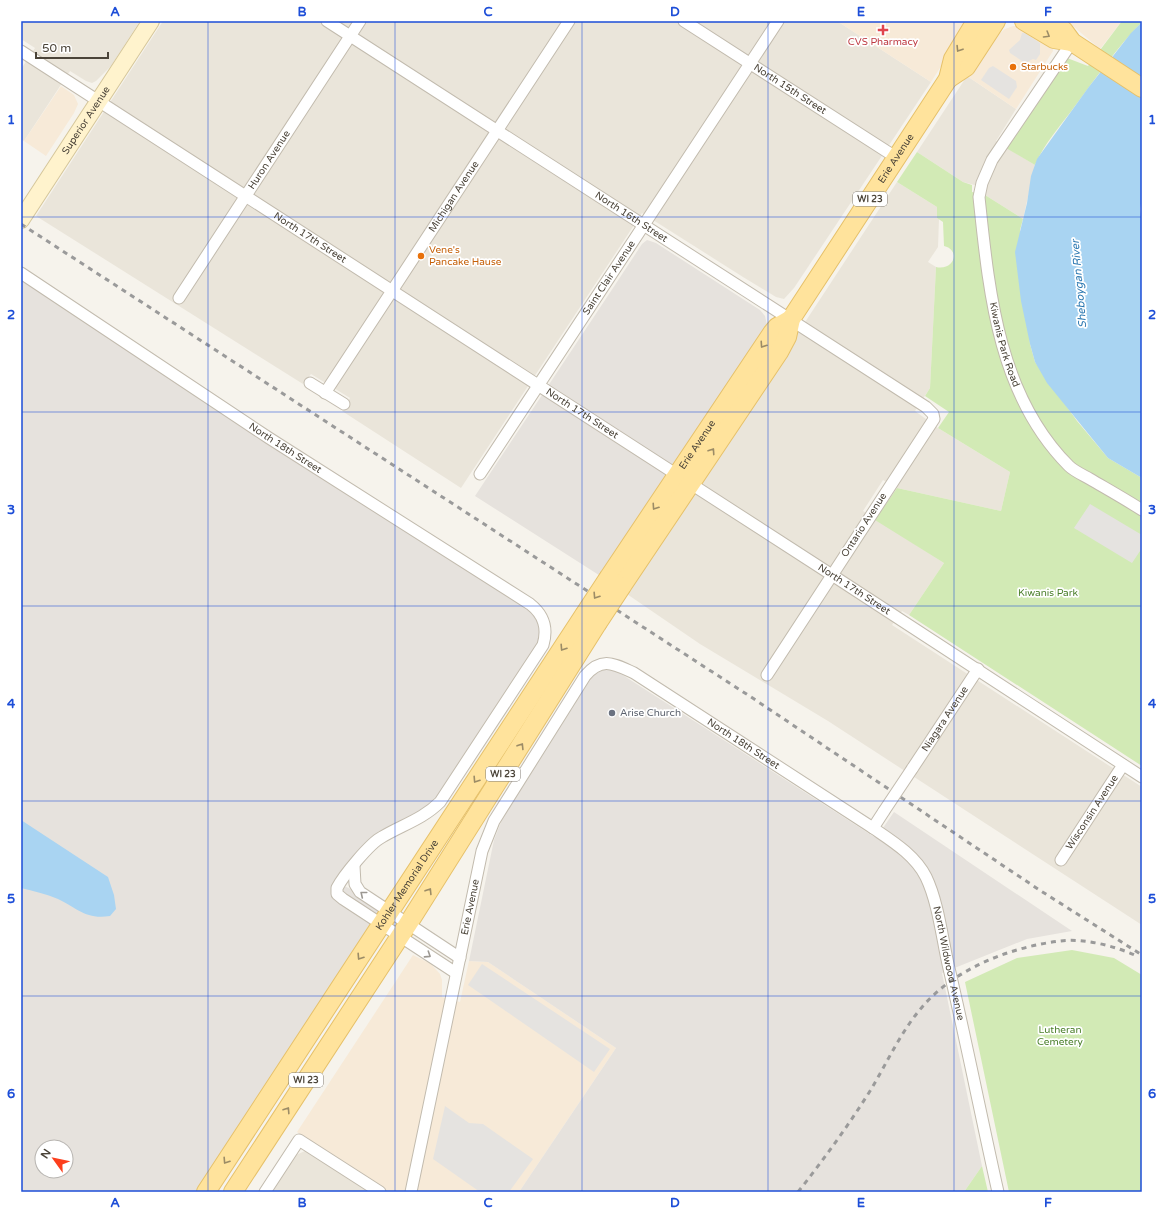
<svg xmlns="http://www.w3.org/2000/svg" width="1163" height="1213" font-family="'Varela Round',sans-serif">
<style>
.residential{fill:#eae5da}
.commercial{fill:#f7ead8}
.industrial{fill:#e6e2dd;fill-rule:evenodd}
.green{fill:#d2eab5}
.parking{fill:#e5e3e0}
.water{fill:#a9d4f2}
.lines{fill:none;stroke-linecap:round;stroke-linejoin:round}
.street-casing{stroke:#c2bbae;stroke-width:13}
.secondary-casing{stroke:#d6c79b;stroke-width:18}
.primary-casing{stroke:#e6c16a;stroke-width:20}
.street{stroke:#fff;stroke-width:11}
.secondary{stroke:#fff3cd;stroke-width:16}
.primary{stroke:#ffe39c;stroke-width:18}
.rail{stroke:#9a9a9a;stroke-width:3;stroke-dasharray:5 5;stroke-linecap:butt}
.street-bridge-casing{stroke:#c2bbae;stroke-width:13;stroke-linecap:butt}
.primary-bridge-casing{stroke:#e6c16a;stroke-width:20;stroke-linecap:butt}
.street-bridge{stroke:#fff;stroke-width:11}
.primary-bridge{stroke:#ffe39c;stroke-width:18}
.oneway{stroke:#9c8c66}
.oneway2{stroke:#9c9892}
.grid{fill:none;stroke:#1d4ed8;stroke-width:1;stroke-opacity:0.55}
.health-dot{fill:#e0444e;stroke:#fff;stroke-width:1.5}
.food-dot{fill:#e8710a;stroke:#fff;stroke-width:1.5}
.worship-dot{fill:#6b7280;stroke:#fff;stroke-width:1.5}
.labels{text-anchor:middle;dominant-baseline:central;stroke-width:3.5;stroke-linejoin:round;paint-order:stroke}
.shield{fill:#fff;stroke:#817c74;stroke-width:1}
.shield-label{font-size:9px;font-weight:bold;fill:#4b4439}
.health-label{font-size:10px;fill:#be3a42;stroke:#fff}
.food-label{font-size:10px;fill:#c56008;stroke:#fff;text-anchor:start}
.street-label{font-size:10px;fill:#4b4439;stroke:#fff}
.park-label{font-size:10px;fill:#4a7f2a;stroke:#fff}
.worship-label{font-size:10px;fill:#5b616d;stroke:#fff;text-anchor:start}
.water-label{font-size:11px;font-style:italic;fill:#2e7ab2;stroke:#fff}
.neatline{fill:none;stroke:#1d4ed8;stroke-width:1.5}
.grid-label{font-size:13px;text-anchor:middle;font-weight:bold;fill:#1d4ed8}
</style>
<rect width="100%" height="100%" fill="#f6f3ec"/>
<path class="residential" d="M21 21H140L111 66 96 81 92 83 86 81 70 71 24 141 21 139V69L35 48 21 39Z
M163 21H837L931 82 794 288 784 299 776 297 743 277 642 213 461 488 342 411 350 398 311 374 303 384 36 216Z
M967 76 1016 109 996 141 1035 165 1023 219 985 195 986 188 963 182 917 152Z
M897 182 937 207V218L939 219 938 247 928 262 936 267 930 388 915 411 938 428 1010 472 1001 511 897 488 883 480 863 511 944 563 909 615 902 611 892 625 1142 787V925L828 721 700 644 624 592 769 377Z
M305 1151 307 1152 371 1192H271L296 1155Z"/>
<path class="commercial" d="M837 21H970L931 82Z
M1067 21H1122L1100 49Z
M1013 26H1020L1052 46 1053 51 1016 109 967 76 999 34 1005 29Z
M61 86 74 95 78 104 74 113 46 156 24 141Z
M413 955 431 964 440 974 442 980V997L460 1002 469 961 488 962 616 1048 519 1192H388L297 1132Z"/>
<path class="industrial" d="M647 240 656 243 760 310 765 316 767 325 602 577 475 496 615 285 642 244Z
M21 273 530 604 546 631 440 802 365 851 344 886 364 895 390 912 206 1192H21ZM42 1147H66V1171H42Z
M606 669 618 672 876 838 894 812 1072 931 1027 939 942 973 982 1166 964 1192H519L616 1048 488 962 469 961 494 840 503 817 587 683 594 674Z"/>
<path class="green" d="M1122 21 1142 22C1117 47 1096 78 1075 106 1061 125 1044 144 1035 165L1006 148 1067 58 1088 66Z
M917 152 963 182 972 185V192L985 195 1023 219 1020 230 1030 344 1035 362 1077 421 1108 458 1142 478V766L909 615 944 563 875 520 897 488 1001 511 1010 472 938 428 949 412 925 396 930 388 936 267C954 271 961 250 944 246L943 222 937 218V207L897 182Z
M1072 950 1114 958 1142 975V1192H1009L965 982 1017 958Z
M982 1166 988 1192H964Z"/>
<path class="parking" d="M1022 33H1025L1040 43V54L1036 60 1033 59 1025 63 1010 53 1009 50 1020 40Z
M993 66 1016 81 1017 87 1009 99 981 80 989 68Z
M1090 504 1142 535V548L1132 563 1074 528Z
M482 964 610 1049 594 1072 468 985Z
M445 1106 469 1123 483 1124 533 1159 509 1192H480L433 1159Z"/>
<path class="water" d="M1142 22V198L1140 209 1142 224V478L1108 458 1047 383 1035 362 1030 344 1021 301 1015 252 1027 203 1031 176 1037 159 1088 88 1131 33Z
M21 820 108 877 114 895 116 909 110 916C86 920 77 908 58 899 46 894 33 891 21 888Z"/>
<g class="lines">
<defs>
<g id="street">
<path id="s1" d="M327 21 926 407 933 414 934 419 767 675"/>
<path id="s2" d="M684 21 897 158"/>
<path id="s3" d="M1072 42 992 160 982 183 979 197C989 292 998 395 1069 466 1074 471 1083 475 1090 479 1107 489 1125 499 1142 510"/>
<path id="s4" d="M21 51 832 575 1142 777"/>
<path id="s5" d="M21 273 269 438 530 604C544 615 548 628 543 645L440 802C423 819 402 825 382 837 370 843 343 876 337 888V894L343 899 456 973"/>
<path id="s6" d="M179 298 360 21"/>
<path d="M310 383 344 404"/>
<path id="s7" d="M325 393 569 21"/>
<path id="s8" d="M480 474 778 21"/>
<path id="s9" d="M912 769 978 669"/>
<path d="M873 828 884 811"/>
<path id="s10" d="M1061 860 1123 765"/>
<path d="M354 866 355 884 360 892 460 958"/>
<path d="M265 1192 299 1140 380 1192"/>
<path id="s11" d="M411 1192 482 851 494 821 585 676C602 656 614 664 634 673L873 828C892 841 915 855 926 877 938 902 942 937 948 964 966 1040 981 1116 998 1192"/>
</g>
<g id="secondary">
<path id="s12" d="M21 220 151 21"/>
</g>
<g id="primary">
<path d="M1024 21 1054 39 1072 42"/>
<path d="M1053 21 1064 31 1072 42 1142 88"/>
<path d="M948 79 966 67 996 21"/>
<path id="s13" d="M609 577 772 333 777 327 791 319"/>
<path id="s14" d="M622 586 779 352 787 337 791 319 948 79 953 59 976 21"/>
<path id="s15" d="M206 1192 584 615"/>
<path d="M233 1192 408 924 597 624"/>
</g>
</defs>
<use href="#street" class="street-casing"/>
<use href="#secondary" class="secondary-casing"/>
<use href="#primary" class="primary-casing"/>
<use href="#street" class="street"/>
<use href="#secondary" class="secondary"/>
<use href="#primary" class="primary"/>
<path class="rail" d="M21 224 751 697 1041 891 1142 955
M798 1192C824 1159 848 1126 870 1091 887 1063 901 1031 923 1006 956 968 1011 947 1060 941 1084 938 1115 946 1137 956"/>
<defs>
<path id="street-bridge" d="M884 811 912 769"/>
<path id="primary-bridge" d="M584 615 609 577
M597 624 622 586"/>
</defs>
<use href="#street-bridge" class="street-bridge-casing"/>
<use href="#primary-bridge" class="primary-bridge-casing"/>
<use href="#street-bridge" class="street-bridge"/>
<use href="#primary-bridge" class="primary-bridge"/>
</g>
<defs><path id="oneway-chevron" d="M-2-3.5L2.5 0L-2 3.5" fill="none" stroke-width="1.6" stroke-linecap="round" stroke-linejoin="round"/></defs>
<g class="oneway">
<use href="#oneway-chevron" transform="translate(1047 35) rotate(31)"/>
<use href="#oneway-chevron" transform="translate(959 49) rotate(122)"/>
<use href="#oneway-chevron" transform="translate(763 345) rotate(124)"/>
<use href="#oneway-chevron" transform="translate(712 451) rotate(-56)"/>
<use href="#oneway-chevron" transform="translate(655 507) rotate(124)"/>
<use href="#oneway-chevron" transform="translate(596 596) rotate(123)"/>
<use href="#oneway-chevron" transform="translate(563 648) rotate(123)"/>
<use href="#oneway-chevron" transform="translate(521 746) rotate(-58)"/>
<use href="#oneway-chevron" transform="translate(476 780) rotate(123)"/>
<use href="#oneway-chevron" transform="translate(429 891) rotate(-58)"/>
<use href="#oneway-chevron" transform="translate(360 957) rotate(123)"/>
<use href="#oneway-chevron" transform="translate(287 1110) rotate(-57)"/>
<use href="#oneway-chevron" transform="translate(226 1161) rotate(123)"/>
</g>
<g class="oneway2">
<use href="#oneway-chevron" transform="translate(363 894) rotate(-141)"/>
<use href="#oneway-chevron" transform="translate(428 955) rotate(33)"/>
</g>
<path class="grid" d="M208 21V1192M395 21V1192M582 21V1192M768 21V1192M954 21V1192M21 217H1142M21 412H1142M21 606H1142M21 801H1142M21 996H1142"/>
<path class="health-dot" d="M881 24h4v4h4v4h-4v4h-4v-4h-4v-4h4z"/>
<g class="food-dot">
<circle cx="1013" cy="67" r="4"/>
<circle cx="421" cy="256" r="4"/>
</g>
<circle class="worship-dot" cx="612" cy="713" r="4"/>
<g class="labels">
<g class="shield">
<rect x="853" y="192" width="34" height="14" rx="3"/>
<rect x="486" y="767" width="34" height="14" rx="3"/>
<rect x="289" y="1073" width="34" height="14" rx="3"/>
</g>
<g class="shield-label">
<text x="870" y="199">WI 23</text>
<text x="503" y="774">WI 23</text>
<text x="306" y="1080">WI 23</text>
</g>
<g class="health-label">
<text x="883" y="42">CVS Pharmacy</text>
</g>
<g class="food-label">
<text x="1021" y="67">Starbucks</text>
<text x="429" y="250">Vene's<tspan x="429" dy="12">Pancake Hause</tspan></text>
</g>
<g class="street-label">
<text stroke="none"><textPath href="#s2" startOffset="126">North 15th Street</textPath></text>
<text stroke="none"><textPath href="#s12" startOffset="119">Superior Avenue</textPath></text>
<text stroke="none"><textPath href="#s14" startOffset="509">Erie Avenue</textPath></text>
<text stroke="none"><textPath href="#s6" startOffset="165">Huron Avenue</textPath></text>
<text stroke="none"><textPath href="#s7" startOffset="235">Michigan Avenue</textPath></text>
<text stroke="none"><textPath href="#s1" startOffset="362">North 16th Street</textPath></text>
<text stroke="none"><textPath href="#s4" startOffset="344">North 17th Street</textPath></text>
<text stroke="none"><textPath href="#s8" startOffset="235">Saint Clair Avenue</textPath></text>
<text stroke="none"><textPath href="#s3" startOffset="332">Kiwanis Park Road</textPath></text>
<text stroke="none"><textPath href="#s4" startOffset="668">North 17th Street</textPath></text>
<text stroke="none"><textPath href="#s13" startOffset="159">Erie Avenue</textPath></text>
<text stroke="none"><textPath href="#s5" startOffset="317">North 18th Street</textPath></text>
<text transform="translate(864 525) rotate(-57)">Ontario Avenue</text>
<text stroke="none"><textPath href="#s4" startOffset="992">North 17th Street</textPath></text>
<text stroke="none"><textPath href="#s9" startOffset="60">Niagara Avenue</textPath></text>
<text stroke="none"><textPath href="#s11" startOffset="737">North 18th Street</textPath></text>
<text stroke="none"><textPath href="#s10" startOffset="57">Wisconsin Avenue</textPath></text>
<text stroke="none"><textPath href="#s15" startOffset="367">Kohler Memorial Drive</textPath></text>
<text stroke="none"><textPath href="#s11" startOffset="291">Erie Avenue</textPath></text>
<text stroke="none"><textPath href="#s11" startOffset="1054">North Wildwood Avenue</textPath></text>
</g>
<g class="park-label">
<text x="1048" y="593">Kiwanis Park</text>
<text x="1060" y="1030">Lutheran<tspan x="1060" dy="12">Cemetery</tspan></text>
</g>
<g class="worship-label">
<text x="620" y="713">Arise Church</text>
</g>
<g class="water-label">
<text transform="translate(1079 284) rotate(-95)">Sheboygan River</text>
</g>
</g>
<rect width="1163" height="1213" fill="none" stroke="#ffffff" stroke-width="44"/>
<g transform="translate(54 1159) rotate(303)"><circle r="19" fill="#ffffff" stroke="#b7b4b0"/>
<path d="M0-3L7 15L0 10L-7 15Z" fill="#fc3f1d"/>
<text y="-6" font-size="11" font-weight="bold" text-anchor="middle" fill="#4b4439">N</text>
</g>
<path d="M36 52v6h72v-6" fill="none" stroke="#4b4439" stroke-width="2"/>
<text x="42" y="52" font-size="12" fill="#4b4439" stroke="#ffffff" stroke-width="3" paint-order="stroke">50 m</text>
<rect x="22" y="22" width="1119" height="1169" class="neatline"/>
<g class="grid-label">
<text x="115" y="16">A</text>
<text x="302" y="16">B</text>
<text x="488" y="16">C</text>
<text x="675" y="16">D</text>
<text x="861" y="16">E</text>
<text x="1048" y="16">F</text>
<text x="11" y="124">1</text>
<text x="1152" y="124">1</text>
<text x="11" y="319">2</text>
<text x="1152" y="319">2</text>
<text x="11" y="514">3</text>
<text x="1152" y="514">3</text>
<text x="11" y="708">4</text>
<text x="1152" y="708">4</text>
<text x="11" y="903">5</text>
<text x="1152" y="903">5</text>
<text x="11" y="1098">6</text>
<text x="1152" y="1098">6</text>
<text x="115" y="1207">A</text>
<text x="302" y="1207">B</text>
<text x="488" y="1207">C</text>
<text x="675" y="1207">D</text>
<text x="861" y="1207">E</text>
<text x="1048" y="1207">F</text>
</g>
</svg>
